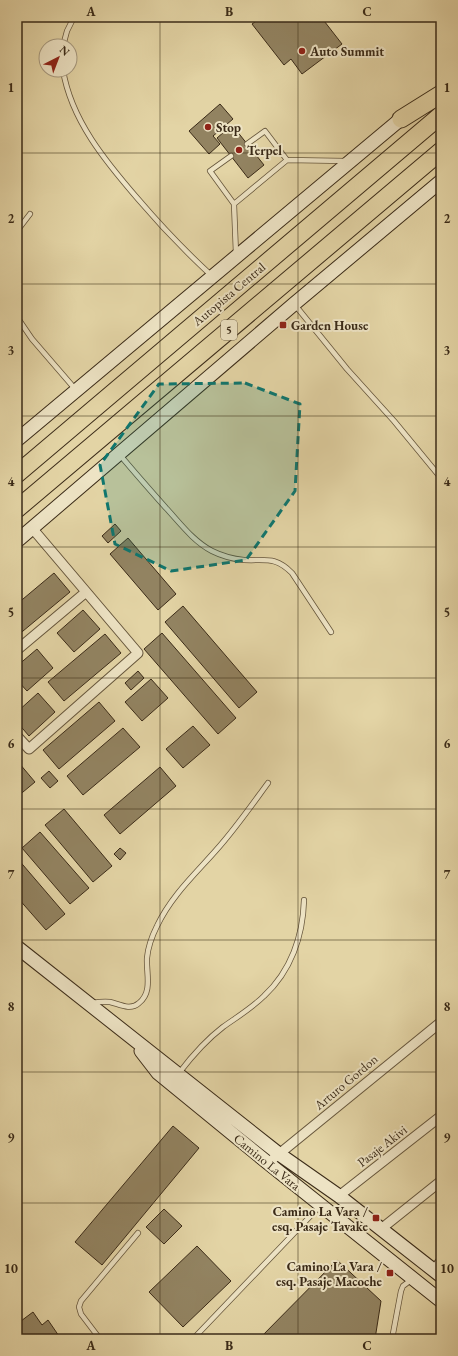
<svg xmlns="http://www.w3.org/2000/svg" width="458" height="1356" font-family="'EB Garamond',serif">
<style>
.building{fill:#928361;stroke:#3b2b18}
.lines{fill:none;stroke-linecap:round;stroke-linejoin:round}
.lane-casing{stroke:#65553b;stroke-width:6}
.street-casing{stroke:#65553b;stroke-width:11}
.secondary-casing{stroke:#3b2b18;stroke-width:15}
.highway-casing{stroke:#3b2b18;stroke-width:19}
.lane{stroke:#ede3c4;stroke-width:4.5}
.street{stroke:#ede3c4;stroke-width:9}
.secondary{stroke:#ede3c4;stroke-width:13}
.highway{stroke:#e3d4a5;stroke-width:17}
.marked{fill:#0f766e;fill-opacity:0.2;stroke:#0f766e;stroke-width:3;stroke-dasharray:8 5;stroke-linejoin:round}
.grid{fill:none;stroke:#3b2b18;stroke-width:1;stroke-opacity:0.55}
.poi-dot{fill:#8f2418;stroke:#ede3c4;stroke-width:1.5}
.labels{text-anchor:middle;dominant-baseline:central;stroke-width:4;stroke-linejoin:round;paint-order:stroke}
.shield{fill:#ede3c4;stroke:#70624c;stroke-width:1}
.shield-label{font-size:12px;font-weight:bold;fill:#3b2b18}
.poi-label{font-size:13px;font-weight:bold;fill:#3b2b18;stroke:#ede3c4;text-anchor:start}
.street-label{font-size:13px;fill:#3b2b18;stroke:#ede3c4}
.neatline{fill:none;stroke:#3b2b18;stroke-width:1.5}
.grid-label{font-size:13px;text-anchor:middle;font-weight:bold;fill:#3b2b18}
</style>
<rect width="100%" height="100%" fill="#e3d4a5"/>
<filter id="stains"><feTurbulence type="fractalNoise" baseFrequency=".005" numOctaves="4"/><feColorMatrix values="0 0 0 0 .2 0 0 0 0 .09 0 0 0 0 .02 0 0 0 .5 -.17"/></filter>
<radialGradient id="worn" r=".72"><stop offset=".6" stop-color="#630" stop-opacity="0"/><stop offset="1" stop-color="#630" stop-opacity=".3"/></radialGradient>
<path class="building" d="M262 17H321L342 44 302 74 291 59 284 65 252 24Z
M220 104 233 119 213 136 220 144 209 154 189 131Z
M232 125 264 165 248 178 217 138Z
M115 524 121 531 108 543 102 536Z
M128 538 176 594 158 610 110 554Z
M54 573 70 592 17 636V604Z
M183 606 257 692 239 708 165 622Z
M83 610 100 629 74 652 57 633Z
M162 633 236 718 218 734 144 649Z
M105 634 121 653 64 701 48 682Z
M37 649 53 668 27 691 17 680V666Z
M138 671 144 678 131 690 125 683Z
M151 679 168 698 142 721 125 702Z
M38 693 55 712 29 736 17 722V712Z
M99 702 115 721 59 769 43 750Z
M193 726 210 745 183 768 166 749Z
M123 728 140 747 83 795 67 776Z
M19 763 35 782 17 797V765Z
M160 767 176 786 120 834 104 815Z
M49 771 58 781 50 788 41 778Z
M64 809 112 866 93 882 45 825Z
M40 832 89 888 70 904 22 848Z
M120 848 126 853 120 860 114 854Z
M17 858 65 914 46 930 17 897Z
M173 1126 199 1148 102 1265 75 1242Z
M164 1209 182 1226 164 1244 146 1227Z
M197 1246 231 1281 183 1327 149 1292Z
M337 1260 381 1301 375 1339H259Z
M33 1312 42 1325 48 1320 61 1339H17V1324Z"/>
<g class="lines">
<defs>
<path id="lane" d="M63 46 67 31 74 17
M63 70C71 120 106 162 138 199 161 226 186 252 212 276
M247 144 265 131 287 160
M231 156 210 171 234 204
M17 231 30 214
M236 254 234 204 287 160 346 161
M295 305 347 369 394 421 441 478
M17 317 32 339 76 390
M120 455C135 473 150 490 166 508 180 523 193 541 212 551 222 556 233 559 244 560 266 561 275 556 292 573L331 632
M92 1003C98 1002 104 1001 110 1002 119 1004 130 1011 139 1003 153 992 146 973 147 958 148 947 152 936 157 926 173 892 201 869 224 841 240 822 254 802 268 783
M179 1073C192 1056 206 1040 223 1027 237 1017 252 1008 264 996 291 971 303 936 304 900
M100 1339 81 1314 79 1307 81 1301 138 1233
M193 1339 320 1206
M392 1339 401 1291 403 1286 411 1280"/>
<path id="street" d="M17 650 86 592
M17 736 29 749 138 653 32 528
M268 1163 441 1022
M339 1196 441 1116
M381 1229 441 1181
M434 1270 441 1261"/>
<path id="secondary" d="M17 440 408 113
M17 541 294 304 441 181
M17 947 279 1154 339 1196 441 1276
M141 1051 158 1073 268 1163 441 1301"/>
<path id="highway" d="M401 119 441 94
M17 474 441 115
M17 509 441 151"/>
</defs>
<use href="#lane" class="lane-casing"/>
<use href="#street" class="street-casing"/>
<use href="#secondary" class="secondary-casing"/>
<use href="#highway" class="highway-casing"/>
<use href="#lane" class="lane"/>
<use href="#street" class="street"/>
<use href="#secondary" class="secondary"/>
<use href="#highway" class="highway"/>
</g>
<path class="marked" d="M245 383 300 404 295 491 246 560 171 571 115 544 100 465 159 384Z"/>
<path class="grid" d="M160 17V1339M298 17V1339M17 153H441M17 284H441M17 416H441M17 547H441M17 678H441M17 809H441M17 940H441M17 1072H441M17 1203H441"/>
<g class="poi-dot">
<circle cx="302" cy="51" r="4"/>
<circle cx="208" cy="127" r="4"/>
<circle cx="239" cy="150" r="4"/>
<rect x="279" y="321" width="8" height="8" rx="2"/>
<rect x="372" y="1214" width="8" height="8" rx="2"/>
<rect x="386" y="1269" width="8" height="8" rx="2"/>
</g>
<g class="labels">
<rect class="shield" x="221" y="320" width="16" height="20" rx="3"/>
<g class="shield-label">
<text x="229" y="330">5</text>
</g>
<g class="poi-label">
<text x="310" y="51">Auto Summit</text>
<text x="216" y="127">Stop</text>
<text x="247" y="150">Terpel</text>
<text x="291" y="325">Garden House</text>
<text x="368" y="1211" text-anchor="end">Camino La Vara /<tspan x="368" dy="15">esq. Pasaje Tavake</tspan></text>
<text x="382" y="1266" text-anchor="end">Camino La Vara /<tspan x="382" dy="15">esq. Pasaje Macoche</tspan></text>
</g>
<g class="street-label">
<text transform="translate(229 294) rotate(-40)">Autopista Central</text>
<text transform="translate(346 1082) rotate(-40)">Arturo Gordon</text>
<text transform="translate(382 1146) rotate(-38)">Pasaje Akivi</text>
<text transform="translate(267 1162) rotate(39)">Camino La Vara</text>
</g>
</g>
<rect width="458" height="1356" fill="none" stroke="#e3d4a5" stroke-width="44"/>
<g transform="translate(58 58) rotate(42)"><circle r="19" fill="#ede3c4" stroke="#a6997f"/>
<path d="M0-3L7 15L0 10L-7 15Z" fill="#8f2418"/>
<text y="-6" font-size="11" font-weight="bold" text-anchor="middle" fill="#3b2b18">N</text>
</g>
<rect x="22" y="22" width="414" height="1312" class="neatline"/>
<g class="grid-label">
<text x="91" y="16">A</text>
<text x="229" y="16">B</text>
<text x="367" y="16">C</text>
<text x="11" y="92">1</text>
<text x="447" y="92">1</text>
<text x="11" y="223">2</text>
<text x="447" y="223">2</text>
<text x="11" y="355">3</text>
<text x="447" y="355">3</text>
<text x="11" y="486">4</text>
<text x="447" y="486">4</text>
<text x="11" y="617">5</text>
<text x="447" y="617">5</text>
<text x="11" y="748">6</text>
<text x="447" y="748">6</text>
<text x="11" y="879">7</text>
<text x="447" y="879">7</text>
<text x="11" y="1011">8</text>
<text x="447" y="1011">8</text>
<text x="11" y="1142">9</text>
<text x="447" y="1142">9</text>
<text x="11" y="1273">10</text>
<text x="447" y="1273">10</text>
<text x="91" y="1350">A</text>
<text x="229" y="1350">B</text>
<text x="367" y="1350">C</text>
</g>
<rect width="100%" height="100%" filter="url(#stains)"/>
<rect width="100%" height="100%" fill="url(#worn)"/>
</svg>
